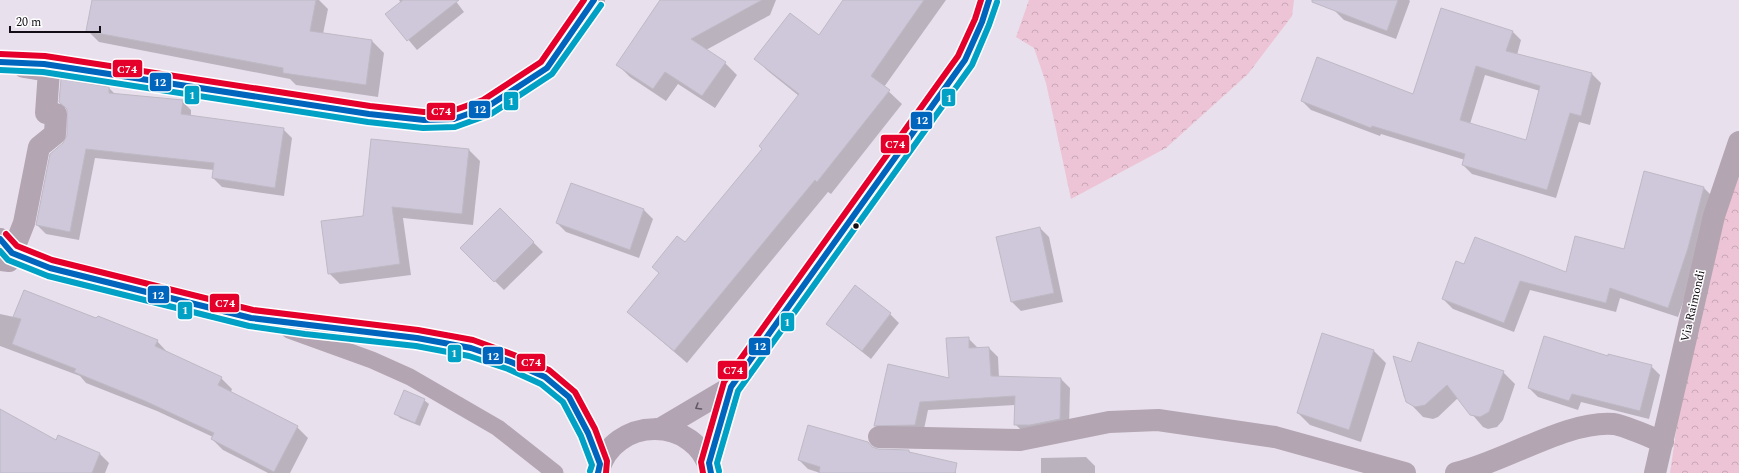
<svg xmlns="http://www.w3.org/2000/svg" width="1739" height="473" font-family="Spectral,serif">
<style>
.forest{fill:url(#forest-crowns)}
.shadow{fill:#0003;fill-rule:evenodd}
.building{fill:#cfc8db;stroke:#beb9c4;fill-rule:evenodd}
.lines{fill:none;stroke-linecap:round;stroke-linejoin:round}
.lane{stroke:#b3a5b2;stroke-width:17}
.street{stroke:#b3a5b2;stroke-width:22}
.secondary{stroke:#b2a4b2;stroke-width:22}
.bus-1-casing{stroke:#fff;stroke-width:9}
.bus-2-casing{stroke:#fff;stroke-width:9}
.bus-3-casing{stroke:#fff;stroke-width:9}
.bus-1{stroke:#0065bd;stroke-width:6}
.bus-2{stroke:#01a1c5;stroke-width:6}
.bus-3{stroke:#e4002b;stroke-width:6}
.oneway{stroke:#625864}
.bus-dot{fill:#130d16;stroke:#fff;stroke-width:1.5}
.labels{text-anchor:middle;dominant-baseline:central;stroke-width:3;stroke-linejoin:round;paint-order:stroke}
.street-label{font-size:12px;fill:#130d16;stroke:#fff}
.line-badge{stroke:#fff;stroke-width:1.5}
.badge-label{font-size:11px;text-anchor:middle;font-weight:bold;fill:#fff}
</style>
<defs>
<pattern id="forest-crowns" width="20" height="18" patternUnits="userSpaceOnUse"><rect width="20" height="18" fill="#edc4d5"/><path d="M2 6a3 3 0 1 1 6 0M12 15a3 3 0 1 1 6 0" fill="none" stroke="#caa7b6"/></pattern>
</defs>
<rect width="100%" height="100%" fill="#e9e0ee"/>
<path class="forest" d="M1029 0H1294L1292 16 1248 74 1166 148 1071 199 1046 83 1034 48 1016 37Z
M1739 171V473H1670L1697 287Z"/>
<path class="shadow" d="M93 0H319L328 9 323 34 372 41 384 53 378 97 296 85 290 79 99 42 87 30Z
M399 0H455L464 12 417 50 387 14 401 3Z
M693 0H776L770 15 706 50 725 63 737 75 715 108 678 84 666 101 630 77 618 65Z
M845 0H946L884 87 902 104 831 194 828 192 687 363 628 312 763 149 799 96 768 71 755 58 819 36Z
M1339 0H1409L1410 1 1396 39 1344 20 1335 11Z
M1512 31 1521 40 1517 55 1592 74 1601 83 1590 125 1579 122 1556 198 1472 174 1463 165 1465 160 1381 134 1380 136 1311 110 1302 101 1414 96ZM1485 75 1540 91 1527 141 1470 124Z
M109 88 116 95 182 101 191 110V116L283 129 292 138 284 196 222 187 213 178 214 170 95 158 79 240 46 234 37 225 64 144Z
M469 150 480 161 473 225 403 218 411 275 340 284 329 273 364 217Z
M571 184 644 210 653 219 639 258 566 232 557 223Z
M1704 188 1714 198 1698 258 1678 317 1620 298 1616 312 1530 290 1514 332 1453 309 1443 299 1465 266 1566 273 1625 250Z
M500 209 543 252 504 290 461 248Z
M1040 228 1049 237 1063 302 1021 311 1012 302Z
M24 291 157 341 168 353 221 378 232 389 231 392 297 427 308 438 290 473H268L223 450 212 439 213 437 157 411 86 383 80 376 0 346V314L14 317Z
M890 314 899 323 871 359 827 324Z
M1323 335 1374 351 1386 363 1361 442 1310 425 1298 413Z
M968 338 978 348H989L998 357 999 378 1061 379 1070 388 1069 428 1024 433 1015 424V405L928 410 923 434H884L875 425 950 379Z
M1608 357 1651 366 1660 375 1649 419 1581 402 1578 410 1538 397 1529 388Z
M1394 358 1412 363 1503 372 1515 384 1503 420 1497 427 1488 429 1483 427 1458 398 1438 417 1433 419 1423 417 1404 397Z
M424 400 429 404 420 426 400 418 395 413Z
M0 414 56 441 58 436 100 454 109 463 105 473H0Z
M873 449 909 451 911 454 947 462 956 471V473H820L808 469 799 460Z
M1086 457 1095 466V473H1041V458Z"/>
<path class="building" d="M92 0H316L310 31 372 40 366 85 283 73V68L86 31Z
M403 0H459L407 41 385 14Z
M660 0H762L691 39 726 62 702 96 665 72 653 89 616 65Z
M843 0H924L871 76 890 90 817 182 815 180 674 351 627 312 659 273 652 267 677 236 685 242 762 149 759 146 799 94 754 59 790 13 819 35Z
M1312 0H1398L1387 31 1312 2Z
M1441 8 1513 31 1506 51 1592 73 1581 116 1570 113 1547 190 1462 165 1465 154 1372 126 1371 128 1301 101 1317 57 1413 94ZM1476 66 1540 86 1526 140 1460 120Z
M61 79 109 87V93L183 100 181 114 284 128 275 188 212 178 214 163 86 149 70 232 36 225 50 154 63 143 67 135V109L59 102Z
M371 139 469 149 462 214 392 207 400 264 328 274 321 221 363 216Z
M1644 171 1704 187 1688 248 1668 308 1610 288 1606 303 1520 281 1504 323 1442 299 1456 261 1464 264 1475 237 1566 272 1575 236 1624 249Z
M571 183 644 209 630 250 556 223Z
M500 208 534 242 494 282 460 248Z
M1040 227 1054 293 1011 302 996 237Z
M855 285 891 313 862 351 826 324Z
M24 290 96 318 98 316 158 340 155 346 222 377 218 385 298 426 274 472 211 439 214 433 145 401 74 372 76 369 12 344 21 319 13 317Z
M1322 333 1374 350 1349 430 1297 413Z
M1544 336 1608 356V354L1652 365 1640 411 1572 394 1569 401 1528 388Z
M969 337V348L989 347 991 376 1061 378 1060 419 1030 425H1014L1015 396 920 402 915 425 874 426 888 364 949 378 946 338Z
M1418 342 1504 371 1489 412 1480 417 1470 415 1447 385 1425 405 1415 407 1406 402 1393 356 1411 362Z
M404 390 425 399 415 423 394 414Z
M0 409 56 440 58 435 100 453 92 473H0Z
M808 425 868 442 872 447 878 449 909 450V452L957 463 955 473H819L820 467 798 460Z"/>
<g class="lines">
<path class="lane" d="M289 330 372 360 410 377 498 428 555 473"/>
<path class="street" d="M0 260 9 261 24 223 39 147 55 134 56 114 46 113 49 71 24 67
M879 437 1020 440 1109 422 1158 420 1275 437 1405 473
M1456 473C1505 462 1567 420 1614 424 1626 426 1650 437 1663 442
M1655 473 1714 216 1739 142"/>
<path class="secondary" d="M0 62 44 64 369 114 424 120 454 119 487 107 547 68 594 0
M0 239 12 253 50 268 251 318 306 326 417 338 471 348 511 362 545 377 569 397 588 433 600 464
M660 429 731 387
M709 463 731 387 965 60 982 22 989 0
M598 473C612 415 697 414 711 473"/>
<defs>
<path id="bus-1" d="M0 62 44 64 369 114 424 120 454 119 487 107 547 68 594 0
M0 239 12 253 50 268 251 318 417 338 471 348 511 362 545 377 569 397 588 433 600 464 598 473
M711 473 709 463 731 387 965 60 982 22 989 0"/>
<path id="bus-2" d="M0 70 43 72 368 122 423 128 455 127 491 114 552 74 601 5
M0 251 8 260 48 276 249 326 305 334 416 346 469 356 508 369 541 384 563 402 581 436 592 465 590 471
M719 471 717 463 738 391 972 65 989 25 997 2"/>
<path id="bus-3" d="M0 54 45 56 370 106 424 112 452 111 483 100 541 62 584 0
M6 234 17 246 52 260 253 310 418 330 473 340 514 355 549 370 575 392 595 429 607 461 606 473
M703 473 701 462 724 382 958 56 975 19 981 0"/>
</defs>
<use href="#bus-1" class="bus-1-casing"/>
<use href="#bus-2" class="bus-2-casing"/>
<use href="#bus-3" class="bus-3-casing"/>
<use href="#bus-1" class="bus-1"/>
<use href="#bus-2" class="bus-2"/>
<use href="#bus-3" class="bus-3"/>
</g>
<defs><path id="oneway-chevron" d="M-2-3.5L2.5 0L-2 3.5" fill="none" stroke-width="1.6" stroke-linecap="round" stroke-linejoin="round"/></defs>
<use class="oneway" href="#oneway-chevron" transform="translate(698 407) rotate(149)"/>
<circle class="bus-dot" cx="856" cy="226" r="3.5"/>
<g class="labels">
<g class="street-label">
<text transform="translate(1693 306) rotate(-77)">Via Raimondi</text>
</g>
</g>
<g class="line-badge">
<rect x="112" y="59" width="31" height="19" rx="4" fill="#e4002b"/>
<rect x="149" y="72" width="23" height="20" rx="4" fill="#0065bd"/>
<rect x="184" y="85" width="16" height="20" rx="4" fill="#01a1c5"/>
<rect x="941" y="88" width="15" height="19" rx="4" fill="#01a1c5"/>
<rect x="503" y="91" width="16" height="20" rx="4" fill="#01a1c5"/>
<rect x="468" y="100" width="23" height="19" rx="4" fill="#0065bd"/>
<rect x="426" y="102" width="30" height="19" rx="4" fill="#e4002b"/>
<rect x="910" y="111" width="23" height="19" rx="4" fill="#0065bd"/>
<rect x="880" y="134" width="30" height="20" rx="4" fill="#e4002b"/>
<rect x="147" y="285" width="23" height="19" rx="4" fill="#0065bd"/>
<rect x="209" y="293" width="31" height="20" rx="4" fill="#e4002b"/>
<rect x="177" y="301" width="16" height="19" rx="4" fill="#01a1c5"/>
<rect x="780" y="312" width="15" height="20" rx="4" fill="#01a1c5"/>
<rect x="748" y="337" width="23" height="19" rx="4" fill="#0065bd"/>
<rect x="447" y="344" width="15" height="19" rx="4" fill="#01a1c5"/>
<rect x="482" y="346" width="22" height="19" rx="4" fill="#0065bd"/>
<rect x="516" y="353" width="30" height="19" rx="4" fill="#e4002b"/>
<rect x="717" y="360" width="31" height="20" rx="4" fill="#e4002b"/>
</g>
<g class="badge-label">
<text x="127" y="73">C74</text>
<text x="160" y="86">12</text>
<text x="192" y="99">1</text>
<text x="949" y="102">1</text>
<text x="511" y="105">1</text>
<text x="480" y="113">12</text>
<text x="441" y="115">C74</text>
<text x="922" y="124">12</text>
<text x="895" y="148">C74</text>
<text x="158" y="299">12</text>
<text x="225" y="307">C74</text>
<text x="185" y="314">1</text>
<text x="787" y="326">1</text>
<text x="760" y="350">12</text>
<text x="454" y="357">1</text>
<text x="493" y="360">12</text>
<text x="531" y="366">C74</text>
<text x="733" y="374">C74</text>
</g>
<path d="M10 26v6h90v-6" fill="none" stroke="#130d16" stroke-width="2"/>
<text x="16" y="26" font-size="12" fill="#130d16" stroke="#ffffff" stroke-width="3" paint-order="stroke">20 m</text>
</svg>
